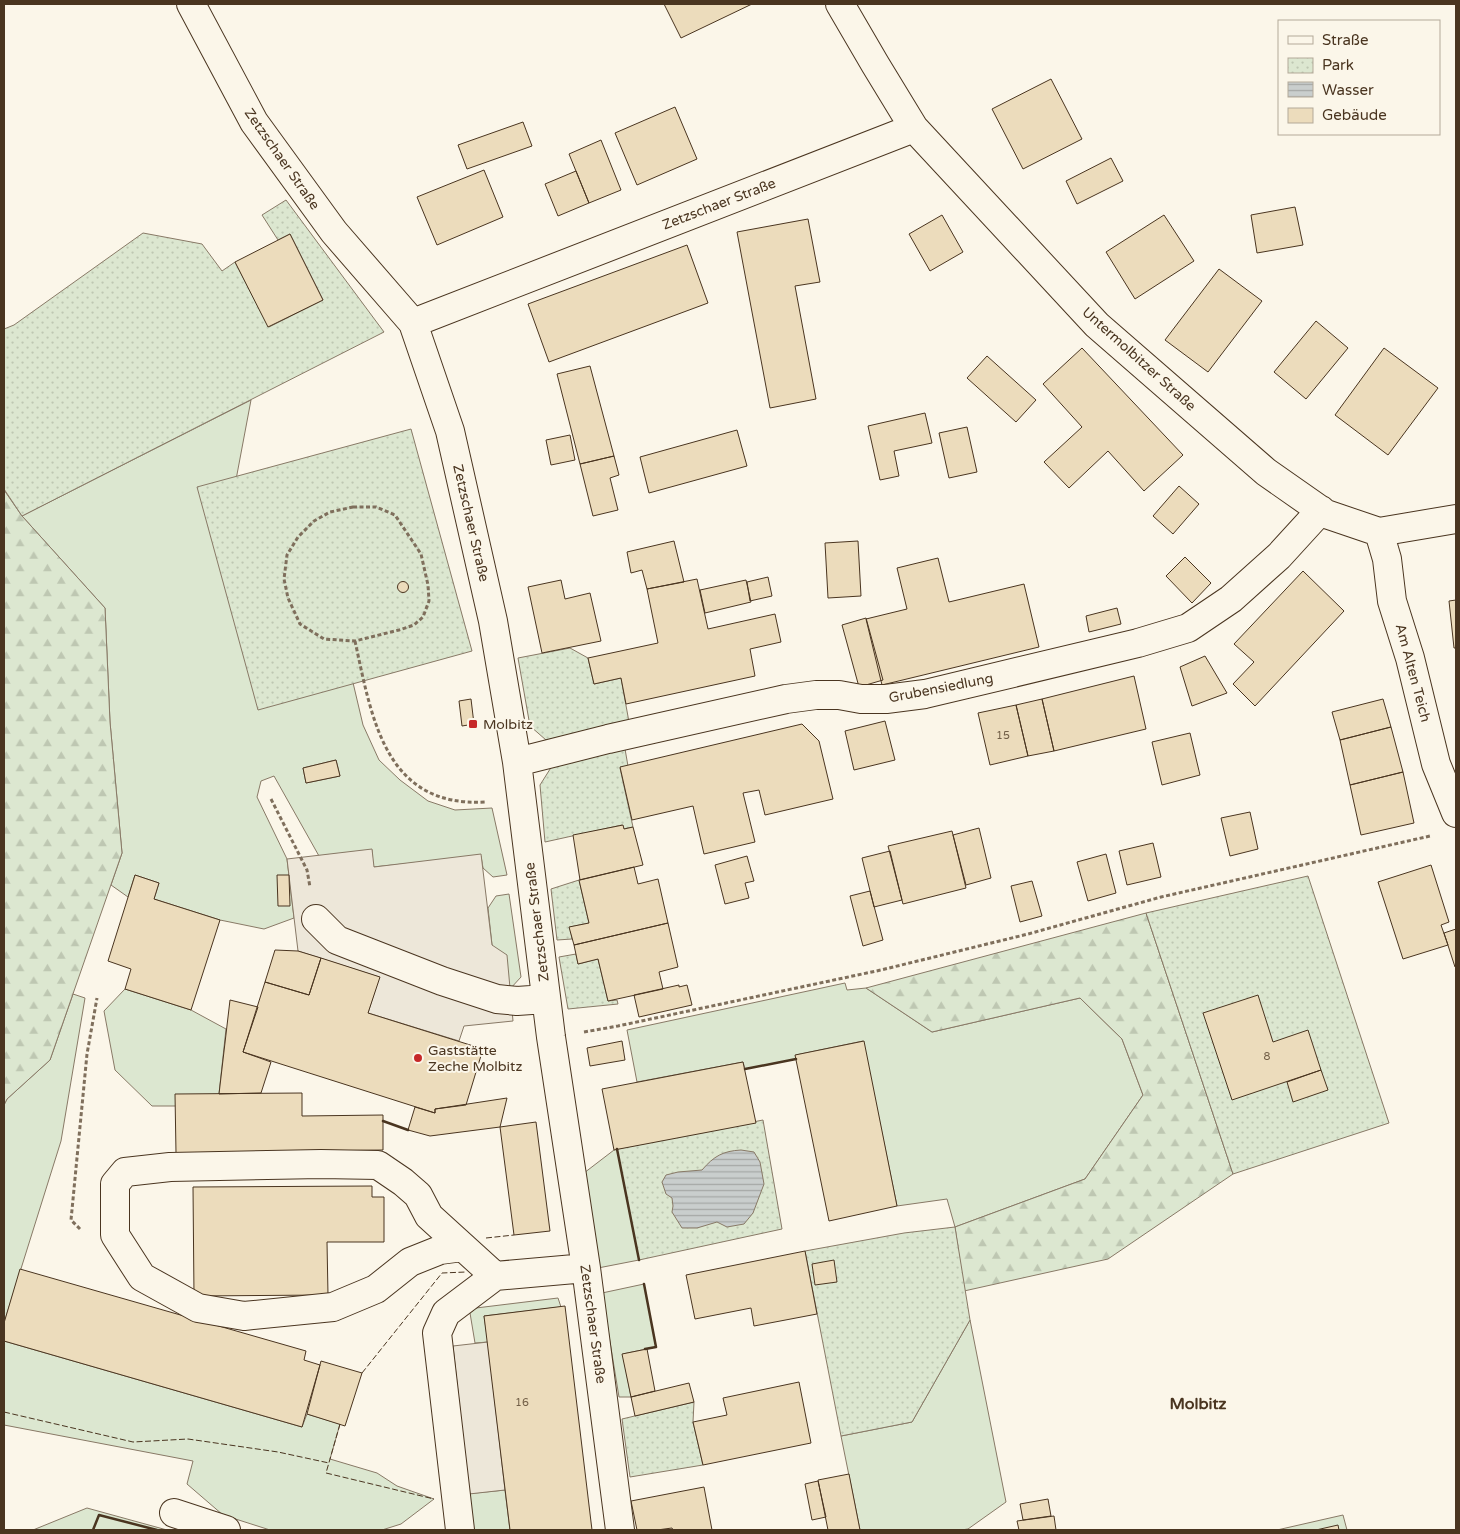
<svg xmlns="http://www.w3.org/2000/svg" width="1460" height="1534" font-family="'Varela Round',sans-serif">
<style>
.grass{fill:#dce7d0;stroke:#887966;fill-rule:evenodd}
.forest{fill:url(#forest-firs);stroke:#887966}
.park{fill:url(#park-dots);stroke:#887966}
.parking{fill:#ede7d9;stroke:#887966}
.water{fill:url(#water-rules);stroke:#887966}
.building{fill:#ecdcbc;stroke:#4a3520}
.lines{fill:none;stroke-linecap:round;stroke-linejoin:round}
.minor-casing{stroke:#4a3520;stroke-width:30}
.path{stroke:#7f6f5c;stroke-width:3;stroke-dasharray:4 2.5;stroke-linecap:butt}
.minor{stroke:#fbf6e9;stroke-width:28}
.fence{stroke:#4a3520;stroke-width:1;stroke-dasharray:6 2.5;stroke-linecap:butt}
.wall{stroke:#4a3520;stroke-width:2.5}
.poi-dot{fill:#c62828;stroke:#fbf6e9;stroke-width:2}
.labels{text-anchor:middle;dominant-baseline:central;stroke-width:4;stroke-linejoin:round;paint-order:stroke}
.number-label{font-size:11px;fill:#725f47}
.street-label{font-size:14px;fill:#4a3520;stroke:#fbf6e9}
.poi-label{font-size:14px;fill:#4a3520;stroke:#fbf6e9;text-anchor:start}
.quarter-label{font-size:16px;font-weight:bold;fill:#4a3520;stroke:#fbf6e9}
</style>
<defs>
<pattern id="forest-firs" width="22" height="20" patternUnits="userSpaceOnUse" patternTransform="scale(1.25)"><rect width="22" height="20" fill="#dce7d0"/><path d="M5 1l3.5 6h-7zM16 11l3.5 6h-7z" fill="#bec7b2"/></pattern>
<pattern id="park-dots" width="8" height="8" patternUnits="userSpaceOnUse" patternTransform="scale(1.25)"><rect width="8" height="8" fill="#dce7d0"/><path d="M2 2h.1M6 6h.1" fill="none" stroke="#bec7b2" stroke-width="1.8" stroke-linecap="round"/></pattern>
<pattern id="water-rules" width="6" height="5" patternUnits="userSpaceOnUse" patternTransform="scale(1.25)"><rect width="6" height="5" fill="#c9cecd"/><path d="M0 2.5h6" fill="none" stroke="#a5a8a6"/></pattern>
</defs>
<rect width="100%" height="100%" fill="#fbf6e9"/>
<path class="grass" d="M251 400 232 501 346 653 363 725 379 760 400 780 428 801 455 810 492 808 507 875 493 877 483 868 481 856 373 867 372 850 319 856 274 776 261 781 257 797 287 859 294 918 264 929 220 920 154 899 159 883 135 875 128 897 111 885 122 853 110 722 105 608 22 516ZM336 760 340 776 306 783 303 768Z
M509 894 521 977 510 989 492 945 488 908 496 896Z
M845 983 847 990 866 988 932 1032 1080 998 1122 1039 1143 1095 1085 1179 955 1227 947 1199 897 1206 863 1041 796 1055V1059L745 1069 743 1062 637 1082 627 1030Z
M125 989 191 1010 226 1029 219 1094 175 1106H152L115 1070 104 1011Z
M73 994 85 998 61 1141 4 1323V1105L7 1099 50 1060Z
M617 1149 639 1260 598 1268 584 1173 614 1150Z
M644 1284 656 1347 623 1354 631 1397H619L602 1293Z
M558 1298 561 1307 484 1316 488 1342 475 1343 470 1313 476 1308Z
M970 1320 1006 1502 968 1529 961 1530H860L841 1436 912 1422Z
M4 1341 302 1427 307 1414 340 1424 330 1459 377 1473 397 1486 434 1499 401 1524 382 1530H270L223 1515 187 1484 193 1461 4 1425Z
M505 1490 510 1530H471L465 1494Z
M87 1508 167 1530H33Z
M1343 1515 1347 1530H1277Z"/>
<path class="forest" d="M4 490 22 516 105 608 110 722 122 853 50 1060 7 1099 4 1105Z
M1146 913 1233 1174 1108 1259 964 1291 955 1227 1085 1179 1143 1095 1122 1039 1080 998 932 1032 866 988Z"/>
<path class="park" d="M286 200 384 332 22 516 4 489V329L14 325 143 233 202 244 222 271 235 262 269 327 323 300 290 234 278 240 262 215Z
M411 429 472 651 258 710 197 487Z
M570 648 588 658 594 684 621 678 629 722 546 740 530 726 518 658Z
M625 749 628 766 620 768 633 827 624 829 622 825 545 842 540 785 552 766Z
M1308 876 1389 1123 1233 1174 1146 913Z
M579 880 589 923 570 927 572 939 557 940 551 889Z
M576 954 578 964 598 959 608 1001 617 1000 618 1004 568 1009 559 957Z
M763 1120 782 1229 639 1260 617 1149Z
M955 1227 970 1320 912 1422 841 1436 805 1251 904 1233Z
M694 1402 693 1422 703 1465 630 1477 622 1419Z"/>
<path class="parking" d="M372 849 374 867 481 854 492 945 507 955 513 1021 464 1026 459 1041 368 1013 379 977 298 951 287 859Z
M488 1342 505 1490 469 1494 453 1346Z"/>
<path class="water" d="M741 1150 754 1152 760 1162 764 1184 753 1213 744 1224 727 1227 717 1222 697 1228H682L672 1212 673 1206 672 1198 666 1194 662 1182 666 1175 678 1172 702 1170C714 1156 723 1151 741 1150Z"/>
<path class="building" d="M664 4H752L681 38Z
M1051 79 1082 139 1023 169 992 109Z
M675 107 697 159 637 185 615 133Z
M523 122 532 146 467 169 458 145Z
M601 140 621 190 589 203 569 154Z
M1111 158 1123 181 1077 204 1066 181Z
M484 170 503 217 437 245 417 197Z
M576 171 589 203 558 216 545 184Z
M1295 207 1303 245 1257 253 1251 215Z
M942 215 963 252 930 271 909 234Z
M1164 215 1194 261 1135 299 1106 252Z
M808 219 820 282 795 286 816 399 770 408 737 232Z
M290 234 323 300 268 327 235 262Z
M687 245 708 303 549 362 528 304Z
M1219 269 1262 301 1208 372 1165 340Z
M1316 321 1348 348 1306 399 1274 372Z
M1082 348 1183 455 1144 491 1108 451 1069 488 1044 462 1082 427 1043 384Z
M1384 348 1438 388 1388 455 1335 415Z
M987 356 1036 400 1016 422 967 378Z
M590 366 614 456 580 464 557 374Z
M925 413 932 443 894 451 899 476 880 480 868 426Z
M967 427 977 472 949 478 939 433Z
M737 430 747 466 649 493 640 457Z
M570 435 575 460 551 465 546 440Z
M614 456 619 475 610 478 618 510 593 516 580 464Z
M1179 486 1199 504 1173 534 1153 516Z
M674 541 684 582 647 589 642 570 631 573 627 552Z
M858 541 861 596 828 598 825 543Z
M1185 557 1211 583 1192 603 1166 576Z
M938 558 949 602 1024 584 1039 647 882 685 866 619 907 609 897 568Z
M1303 571 1344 611 1255 706 1233 684 1254 662 1234 644Z
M768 577 772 596 750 601 747 582Z
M697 579 708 629 775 614 781 642 750 649 755 676 626 704 621 678 594 684 588 658 658 643 647 589Z
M561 580 565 599 590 593 601 641 542 653 528 587Z
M746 580 751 602 705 613 700 590Z
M397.5 587a5.5 5.5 0 1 1 11 0a5.5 5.5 0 1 1-11 0Z
M1456 600V648H1454L1449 601Z
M1117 608 1121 624 1089 632 1086 616Z
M866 618 883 680 859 687 842 625Z
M1205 656 1227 693 1192 706 1180 667Z
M1134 676 1146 729 1054 751 1042 699Z
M471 699 474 724 462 726 459 701Z
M1042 699 1054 751 1028 756 1016 705Z
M1383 699 1391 727 1340 740 1332 712Z
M1016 705 1028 756 990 765 978 713Z
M885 721 895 760 854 770 845 731Z
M802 724 819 741 833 799 765 815 759 790 743 793 755 842 704 854 693 806 632 820 620 767Z
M1391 727 1403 772 1350 785 1340 740Z
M1190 733 1200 775 1162 785 1152 742Z
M336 760 340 776 306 783 303 768Z
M1403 772 1414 823 1361 835 1350 785Z
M1250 812 1258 849 1230 856 1221 818Z
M623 825 624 829 633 827 643 865 580 880 573 835Z
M979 828 991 878 966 885 953 835Z
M952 831 966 888 903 904 888 846Z
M1153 843 1161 877 1127 885 1119 851Z
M890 851 902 900 874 907 862 858Z
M1106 854 1116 893 1088 901 1077 862Z
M747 856 754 881 745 883 749 898 725 904 715 865Z
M1431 865 1449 922 1441 925 1448 945 1403 959 1378 882Z
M634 867 638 884 658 879 668 923 574 945 569 927 589 923 579 880Z
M135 875 159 883 154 899 220 920 191 1010 125 989 131 969 108 961Z
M277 875H289L290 906H278Z
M1032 881 1042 916 1020 922 1011 886Z
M870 891 883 940 863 946 850 896Z
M668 923 678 967 659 972 663 989 608 1001 598 959 578 964 574 945Z
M1456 929V966L1455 967 1444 933Z
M275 950 298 951 321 958 309 995 265 982Z
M321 958 380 977 368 1013 483 1049 466 1105 435 1109V1113L243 1052 265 982 309 995Z
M679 985V987L687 985 692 1005 639 1017 634 995Z
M1258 995 1273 1042 1308 1030 1321 1070 1232 1100 1203 1013Z
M230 1000 258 1007 243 1052 271 1062 261 1093 219 1094Z
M622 1041 625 1060 590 1066 587 1048Z
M864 1041 897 1206 829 1221 795 1055Z
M743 1062 756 1123 614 1150 602 1089Z
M1321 1070 1328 1090 1293 1102 1287 1082Z
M302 1093V1116L383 1115V1150L176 1153 175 1094Z
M507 1098 500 1127 430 1136 408 1130 415 1107 435 1113V1109Z
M536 1122 550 1231 514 1235 500 1127Z
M372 1186V1197H384V1242H327L328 1295 194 1296 193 1187Z
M805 1251 817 1314 754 1326 751 1308 695 1319 686 1275Z
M834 1260 837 1282 815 1285 812 1264Z
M20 1269 306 1351 304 1360 320 1365 302 1427 4 1341V1323Z
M565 1306 592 1530H510L484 1316Z
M647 1349 655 1391 631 1397 622 1354Z
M321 1361 362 1373 345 1426 307 1414Z
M799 1382 811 1443 703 1465 693 1422 727 1415 723 1398Z
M689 1383 694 1402 635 1416 631 1397Z
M849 1474 860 1530H828L818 1480Z
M818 1481 826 1517 812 1520 805 1484Z
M704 1487 712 1530H673L672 1528 657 1530H637L631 1501Z
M1048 1499 1051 1516 1023 1520 1020 1504Z
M1054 1516 1056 1530H1019L1017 1521Z
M1338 1525 1339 1530H1316Z"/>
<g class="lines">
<defs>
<path id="minor" d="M191 4 254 122 334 232 413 323 450 431 493 621 517 762 551 1037 586 1268 620 1530
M840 4 875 64 914 128 1097 325 1266 472 1326 514 1379 532 1456 519
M413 323 914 128
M1379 532 1387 559 1392 601 1410 658 1436 764 1456 813
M517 762 608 739 786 699 816 695H839L861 699H886L925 694 1138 643 1188 628 1231 599 1279 556 1321 510
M316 919 337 940 442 981 497 999 517 1001 546 999
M463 1247 440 1250 410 1262 376 1289 333 1307 244 1316 198 1308 142 1277 115 1235V1184L125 1172 170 1167 321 1164 378 1165 403 1182 418 1195 429 1216 495 1276
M174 1513 226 1530
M460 1530 437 1333 446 1313 495 1276 586 1268"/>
</defs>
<use href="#minor" class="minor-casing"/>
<path class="path" d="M353 507H376L395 515 421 554 428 585 429 601 423 617 414 625 399 630 355 641 324 639 300 624 288 598 284 579 287 555 298 537 314 521 330 512Z
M355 641C372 719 385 808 486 802
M271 799 307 870 310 887
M584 1032 618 1026 881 970 1028 934 1161 897 1430 836
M80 1229 71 1220 87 1054 97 998"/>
<use href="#minor" class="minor"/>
<path class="fence" d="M486 1238 514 1235
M362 1373 442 1273 466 1272
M4 1412 133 1442 188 1439 278 1452 329 1463
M340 1424 326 1473 434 1499"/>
<path class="wall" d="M745 1069 796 1059
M383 1121 408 1130
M617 1149 639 1260
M644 1284 656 1347 645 1349
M93 1530 99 1515 157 1530"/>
</g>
<g class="poi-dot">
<rect x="468" y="719" width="10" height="10" rx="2.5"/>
<circle cx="418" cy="1058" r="5"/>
</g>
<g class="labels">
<g class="number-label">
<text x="1003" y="735">15</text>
<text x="1267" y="1056">8</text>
<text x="522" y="1402">16</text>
</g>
<g class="street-label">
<text transform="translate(282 159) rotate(55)">Zetzschaer Straße</text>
<text transform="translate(719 204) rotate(-21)">Zetzschaer Straße</text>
<text transform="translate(1139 359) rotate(42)">Untermolbitzer Straße</text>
<text transform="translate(471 523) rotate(77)">Zetzschaer Straße</text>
<text transform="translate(1413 673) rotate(75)">Am Alten Teich</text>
<text transform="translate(941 688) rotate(-11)">Grubensiedlung</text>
<text transform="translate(537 922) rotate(-97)">Zetzschaer Straße</text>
<text transform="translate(593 1324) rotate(82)">Zetzschaer Straße</text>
</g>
<g class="poi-label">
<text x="483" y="724">Molbitz</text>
<text x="428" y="1050">Gaststätte<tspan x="428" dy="16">Zeche Molbitz</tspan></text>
</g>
<g class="quarter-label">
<text x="1198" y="1404">Molbitz</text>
</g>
</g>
<rect width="1460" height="1534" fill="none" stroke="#4a3520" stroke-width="10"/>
<rect x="1278" y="20" width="162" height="115" fill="#fbf6e9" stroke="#b4a999"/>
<rect x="1288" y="36" width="25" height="8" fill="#fbf6e9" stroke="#b4a999"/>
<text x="1322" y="45" font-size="15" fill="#4a3520">Straße</text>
<rect x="1288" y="58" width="25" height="15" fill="url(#park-dots)" stroke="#b4a999"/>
<text x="1322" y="70" font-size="15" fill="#4a3520">Park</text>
<rect x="1288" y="82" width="25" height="15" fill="url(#water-rules)" stroke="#b4a999"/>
<text x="1322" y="95" font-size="15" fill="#4a3520">Wasser</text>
<rect x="1288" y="108" width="25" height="15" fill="#ecdcbc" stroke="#b4a999"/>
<text x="1322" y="120" font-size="15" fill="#4a3520">Gebäude</text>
</svg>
